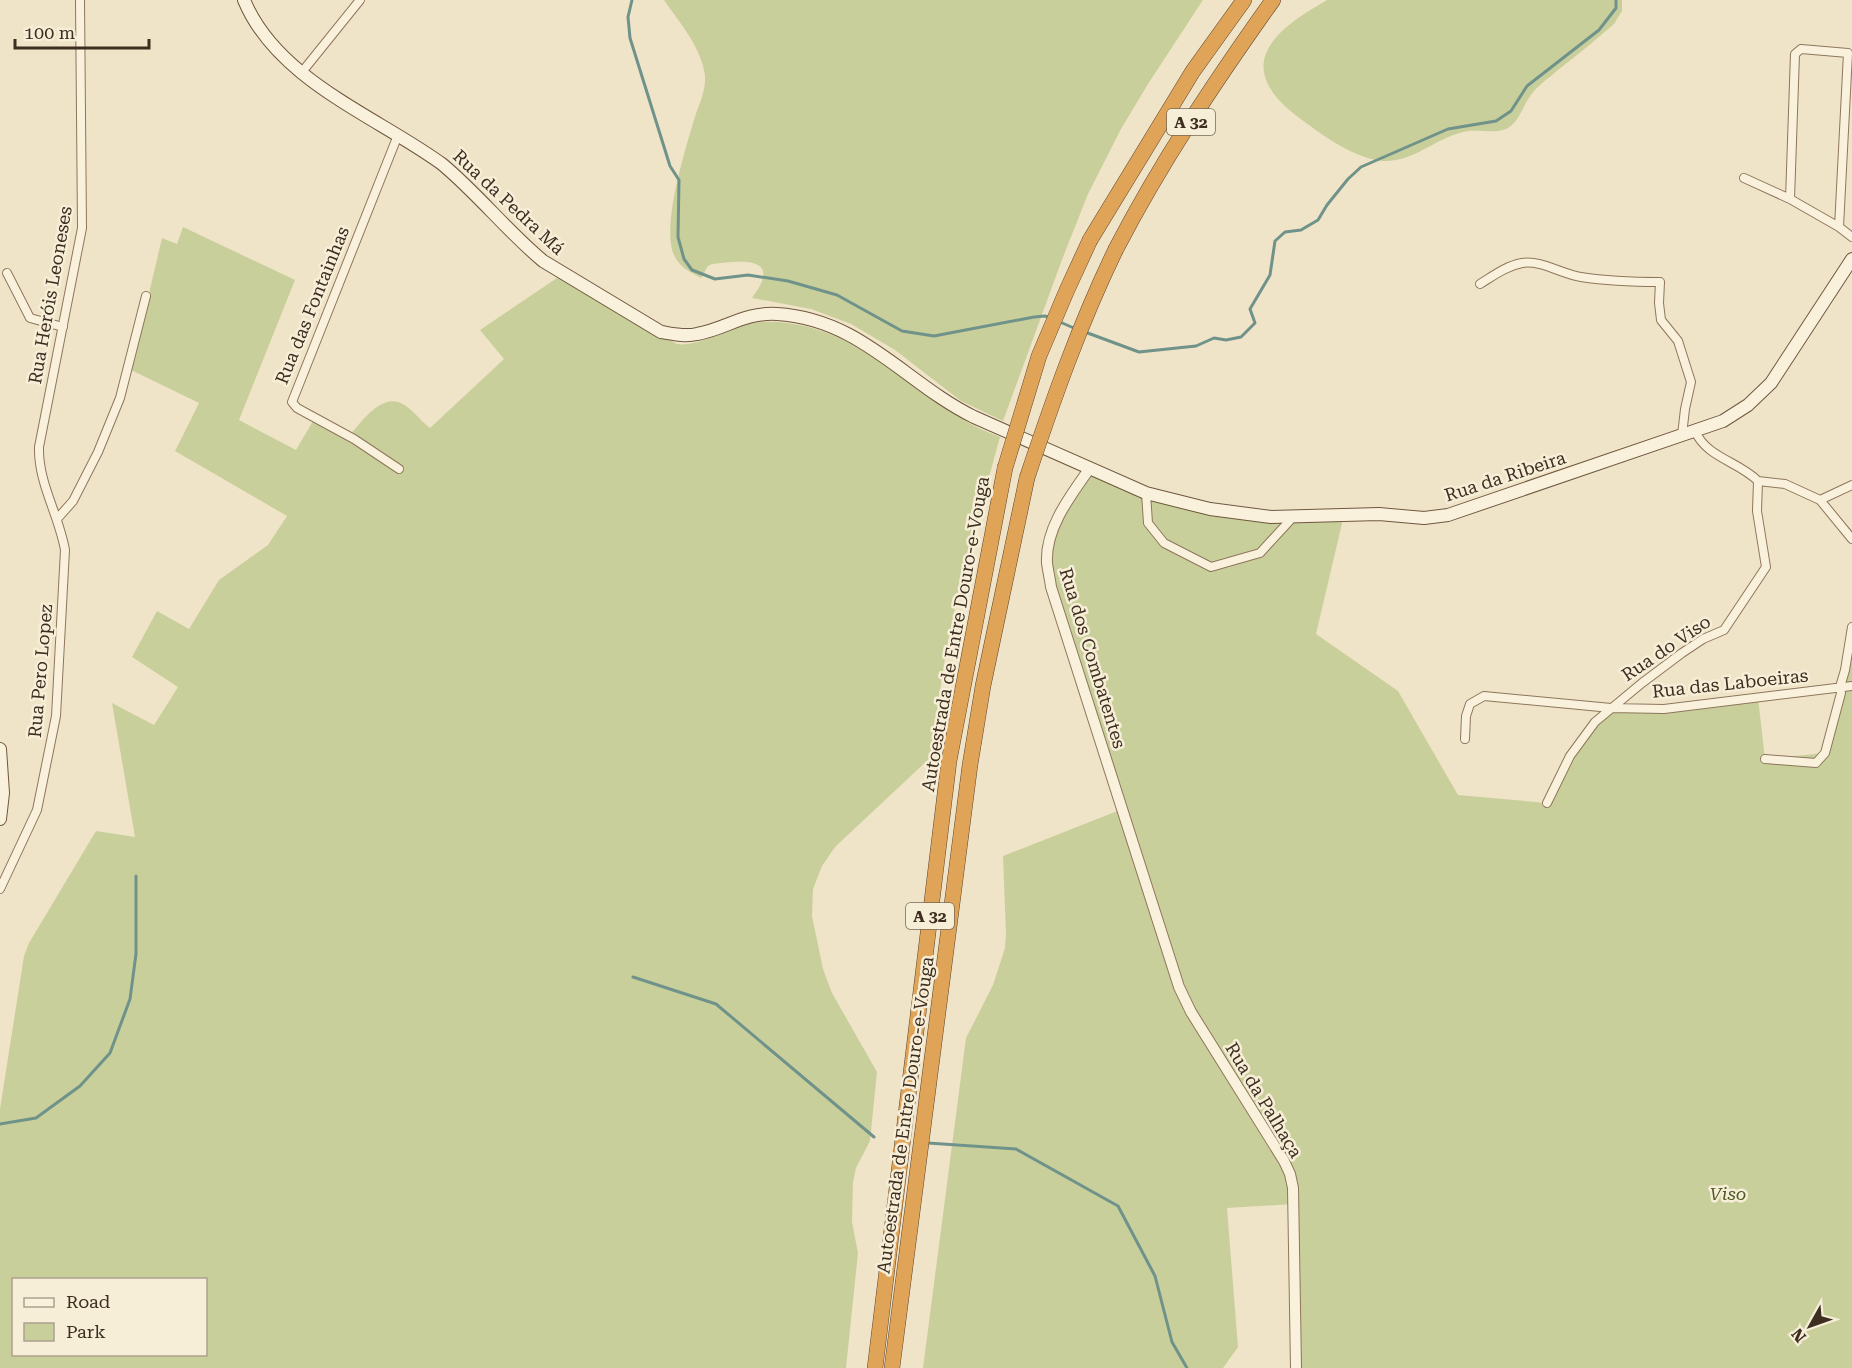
<svg xmlns="http://www.w3.org/2000/svg" width="1852" height="1368" font-family="'Roboto Serif',serif">
<style>
.green{fill:#c9cf9b;fill-rule:evenodd}
.lines{fill:none;stroke-linecap:round;stroke-linejoin:round}
.stream{stroke:#6f938a;stroke-width:3}
.minor-casing{stroke:#8d765c;stroke-width:10}
.tertiary-casing{stroke:#8d765c;stroke-width:12}
.secondary-casing{stroke:#6f573f;stroke-width:14}
.motorway-casing{stroke:#5b4430;stroke-width:16}
.minor{stroke:#faf1dc;stroke-width:8}
.tertiary{stroke:#faf1dc;stroke-width:10}
.secondary{stroke:#faf1dc;stroke-width:12}
.motorway{stroke:#e0a458;stroke-width:15}
.motorway-bridge-casing{stroke:#5b4430;stroke-width:16;stroke-linecap:butt}
.motorway-bridge{stroke:#e0a458;stroke-width:15}
.labels{text-anchor:middle;dominant-baseline:central;stroke-width:5;stroke-linejoin:round;paint-order:stroke}
.shield{fill:#f7eed8;stroke:#756857;stroke-width:1.5}
.shield-label{font-size:16px;font-weight:bold;fill:#3d2e20}
.street-label{font-size:18px;fill:#3d2e20;stroke:#f7eed8}
.park-label{font-size:18px;font-style:italic;fill:#4d5a26;stroke:#f7eed8}
</style>
<rect width="100%" height="100%" fill="#f0e4c8"/>
<path class="green" d="M664 0H1203L1148 84 1121 129 1088 194 1063 257 1003 421 961 401 895 350 851 324 811 309 752 298C755 293 760 287 762 281 772 254 726 263 712 264L708 266 701 278C690 272 679 267 674 255 661 227 685 150 694 120 698 106 706 92 705 76 702 48 679 22 664 0Z
M1327 0H1622V11L1614 24C1596 40 1577 55 1558 70 1549 78 1538 85 1531 95 1523 105 1520 121 1508 128 1494 135 1477 128 1463 132 1434 139 1414 162 1383 161 1359 159 1332 142 1313 128 1298 117 1280 105 1270 88 1245 47 1298 17 1327 0Z
M183 227 295 280 239 420 296 450 313 421 347 439C357 427 378 396 398 402 409 405 421 421 430 428L504 359 480 330 560 276 677 344C697 347 719 332 738 326 750 322 765 321 778 322 855 328 902 381 963 419 974 427 988 432 1000 437L960 583 945 658 930 758 835 847 822 866 813 889 812 916 823 969 832 993 877 1072 870 1141 856 1168 853 1182 852 1222 858 1253 846 1368H0V1109L24 956 29 943 96 831 135 837 112 703 154 725 178 687 132 657 157 611 189 629 219 580 268 545 287 516 175 451 199 403 131 370 162 238 177 244ZM14 1280H206V1354H14Z
M1090 468 1210 509 1344 515 1316 634 1398 691 1458 795 1547 803 1570 756 1611 708 1664 709 1758 698 1765 759 1825 753 1852 648V1368H1301L1293 1204 1227 1208 1238 1347 1223 1368H923L966 1038 993 985 1005 948 1006 934 1003 856 1125 808 1051 587 1052 533Z"/>
<g class="lines">
<path class="stream" d="M632 0 628 17 630 38 670 166 679 180 678 237 684 259 692 270 715 279 748 275 788 281 837 295 902 331 934 336 1034 317 1045 316 1051 318
M1060 322 1076 329
M1085 332 1139 352 1196 346 1214 338 1226 340 1241 337 1255 323 1250 309 1270 275 1275 241 1285 232 1301 230 1318 220 1327 205 1348 179 1361 167 1448 129 1496 121 1511 111 1527 86 1599 30 1616 8V0
M633 977 716 1004 874 1137
M0 1124 36 1118 80 1086 110 1053 130 999 136 954V876
M928 1143 1016 1149 1118 1206 1155 1276 1172 1342 1187 1368"/>
<defs>
<path id="minor" d="M302 72 360 0
M398 135 292 402 297 408 354 439 399 469
M1744 178 1790 199
M1839 227 1848 53 1801 49 1795 54 1790 199 1839 227 1852 237
M7 273 30 318 63 327
M1480 284C1493 276 1506 266 1522 263 1542 260 1561 274 1581 277 1607 281 1634 282 1660 282L1659 303 1661 320 1678 341 1691 382 1685 409 1682 435
M1758 481 1785 484 1820 500 1852 539
M1146 493 1148 523 1164 543 1211 567 1260 553 1294 516
M1820 500 1852 485
M57 519 73 501 98 452 120 398 146 296
M1465 739 1466 716 1470 704 1484 696 1611 708 1664 709 1852 686
M1765 759 1816 763 1825 753 1841 693 1840 687 1845 670 1852 627
M1547 803 1570 756 1595 722 1642 683 1682 653 1703 639 1724 630 1766 567 1757 511 1758 481C1738 461 1707 458 1695 431
M0 889 37 810 56 716 65 550C59 515 38 483 39 447L82 228 80 0"/>
<path id="tertiary" d="M1090 468C1071 495 1045 528 1047 563 1048 571 1050 579 1051 587L1179 987 1191 1012 1284 1161 1290 1174 1293 1188 1296 1368"/>
<path id="secondary" d="M244 0C277 80 376 116 442 164 478 194 507 231 543 261L661 332C673 334 685 337 697 334 726 329 744 312 777 314 861 319 905 383 974 417L1146 493 1210 509 1271 517 1379 514 1424 518 1448 515 1723 421 1748 405 1771 383 1852 259
M0 749 3 793 0 819"/>
<path id="motorway" d="M1090 240 1193 71 1244 0
M1116 249C1161 162 1216 80 1273 0
M875 1368 949 761 1005 468
M892 1368 970 765 983 686 1027 478"/>
</defs>
<use href="#minor" class="minor-casing"/>
<use href="#tertiary" class="tertiary-casing"/>
<use href="#secondary" class="secondary-casing"/>
<use href="#motorway" class="motorway-casing"/>
<use href="#minor" class="minor"/>
<use href="#tertiary" class="tertiary"/>
<use href="#secondary" class="secondary"/>
<use href="#motorway" class="motorway"/>
<defs>
<path id="motorway-bridge" d="M1005 468 1039 356 1067 290 1090 240
M1027 478C1053 400 1080 323 1116 249"/>
</defs>
<use href="#motorway-bridge" class="motorway-bridge-casing"/>
<use href="#motorway-bridge" class="motorway-bridge"/>
</g>
<g class="labels">
<g class="shield">
<rect x="1167" y="109" width="48" height="26" rx="4.5"/>
<rect x="906" y="903" width="48" height="26" rx="4.5"/>
</g>
<g class="shield-label">
<text x="1191" y="122">A 32</text>
<text x="930" y="916">A 32</text>
</g>
<g class="street-label">
<text transform="translate(509 202) rotate(43)">Rua da Pedra Má</text>
<text transform="translate(50 295) rotate(-80)">Rua Heróis Leoneses</text>
<text transform="translate(312 305) rotate(-68)">Rua das Fontainhas</text>
<text transform="translate(1505 476) rotate(-18)">Rua da Ribeira</text>
<text transform="translate(955 634) rotate(-80)">Autoestrada de Entre Douro-e-Vouga</text>
<text transform="translate(1666 648) rotate(-34)">Rua do Viso</text>
<text transform="translate(1093 658) rotate(73)">Rua dos Combatentes</text>
<text transform="translate(40 671) rotate(-85)">Rua Pero Lopez</text>
<text transform="translate(1730 683) rotate(-6)">Rua das Laboeiras</text>
<text transform="translate(1264 1100) rotate(59)">Rua da Palhaça</text>
<text transform="translate(905 1115) rotate(-82)">Autoestrada de Entre Douro-e-Vouga</text>
</g>
<g class="park-label">
<text x="1728" y="1193">Viso</text>
</g>
</g>
<rect x="12" y="1278" width="195" height="78" fill="#f7eed8" stroke="#ada18e" stroke-width="1.5"/>
<rect x="24" y="1298" width="30" height="9" fill="#faf1dc" stroke="#ada18e" stroke-width="1.5"/>
<text x="66" y="1308" font-size="18" fill="#3d2e20">Road</text>
<rect x="24" y="1323" width="30" height="18" fill="#c9cf9b" stroke="#ada18e" stroke-width="1.5"/>
<text x="66" y="1338" font-size="18" fill="#3d2e20">Park</text>
<g transform="translate(1810 1326) rotate(230)" stroke="#f7eed8" stroke-width="4.5" paint-order="stroke">
<path d="M0-4.5L10 22L0 15L-10 22Z" fill="#3d2e20"/>
<text y="-9" font-size="16" font-weight="bold" text-anchor="middle" fill="#3d2e20">N</text>
</g>
<path d="M15 39v9h134v-9" fill="none" stroke="#3d2e20" stroke-width="3"/>
<text x="24" y="39" font-size="18" fill="#3d2e20" stroke="#f7eed8" stroke-width="4.5" paint-order="stroke">100 m</text>
</svg>
